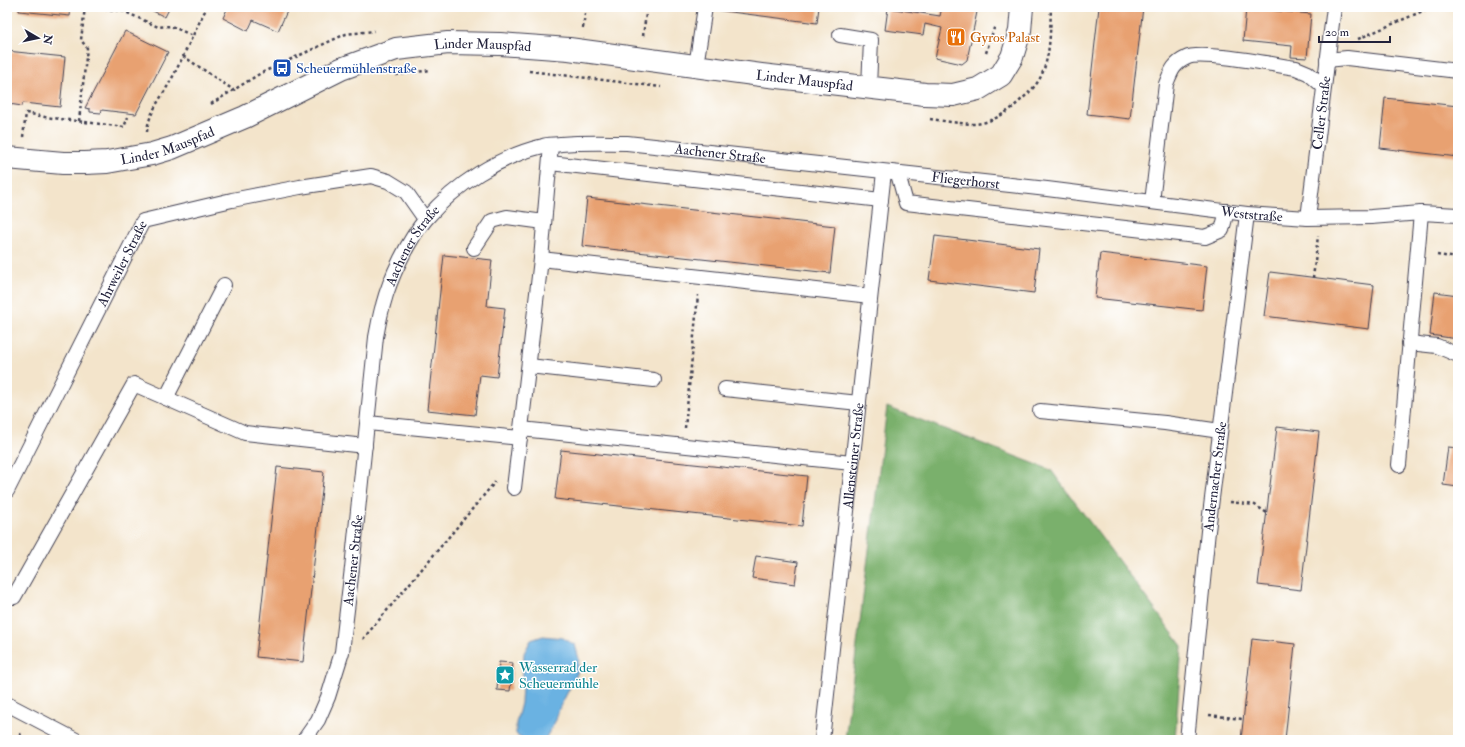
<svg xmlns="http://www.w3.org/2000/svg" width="1465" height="747" font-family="'IM FELL Double Pica',serif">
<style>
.forest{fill:#7ab06c;stroke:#4e6954}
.water{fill:#6ab2e2;stroke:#466a8e}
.building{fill:#e8a171}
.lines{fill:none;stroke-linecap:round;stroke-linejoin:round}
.service-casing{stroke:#413f51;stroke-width:16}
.tertiary-casing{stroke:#413f51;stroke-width:24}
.path{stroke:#413f51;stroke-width:2.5;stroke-dasharray:3 3;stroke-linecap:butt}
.service{stroke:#fff;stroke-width:14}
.tertiary{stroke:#fff;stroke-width:22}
.labels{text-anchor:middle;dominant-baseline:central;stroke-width:3;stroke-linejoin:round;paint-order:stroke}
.food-label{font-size:14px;fill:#c56008;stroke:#fff;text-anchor:start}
.street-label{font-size:14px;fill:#22223b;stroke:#fff}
.transit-label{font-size:14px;fill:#164399;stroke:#fff;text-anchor:start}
.culture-label{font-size:14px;fill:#0d838f;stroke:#fff;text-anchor:start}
</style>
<rect width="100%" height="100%" fill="#fff"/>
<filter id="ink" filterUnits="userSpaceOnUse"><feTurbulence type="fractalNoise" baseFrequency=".025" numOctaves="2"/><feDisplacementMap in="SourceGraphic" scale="8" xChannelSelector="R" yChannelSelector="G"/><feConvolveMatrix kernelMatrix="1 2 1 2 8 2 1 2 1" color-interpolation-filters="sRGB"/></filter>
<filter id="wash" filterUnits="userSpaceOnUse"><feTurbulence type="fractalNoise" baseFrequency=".012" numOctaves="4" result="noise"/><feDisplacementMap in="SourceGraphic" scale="16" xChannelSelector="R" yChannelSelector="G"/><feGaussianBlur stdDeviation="0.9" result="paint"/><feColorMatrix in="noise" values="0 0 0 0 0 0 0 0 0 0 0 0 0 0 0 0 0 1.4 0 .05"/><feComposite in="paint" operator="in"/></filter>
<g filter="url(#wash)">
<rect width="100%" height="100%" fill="#f3e4cb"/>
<path class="forest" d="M887 407 1051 470 1182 646 1175 740H845Z"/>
<path class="water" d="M543 636 563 638 575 645 579 659 577 674 559 709 556 720 545 739 526 740 516 734V723L521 703 524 653 531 640Z"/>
<g id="blocks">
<path class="building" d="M19 7H71L70 16 19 11Z
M145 7H170L165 17Z
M228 7H289L278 31 253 20 248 31 223 18Z
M660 7H679V10Z
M715 7H819L817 23 715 10Z
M942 7H978L967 60 962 64 935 58 942 28 925 24 923 35 885 30 888 8 940 16Z
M1099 7H1143L1130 119 1087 114Z
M1246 8 1311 14 1307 58 1291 57 1292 46 1243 41Z
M125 31 168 52 136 114 102 110 101 113 90 112V109L85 108Z
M7 51 65 57 60 107 23 103 22 106 9 104 10 102H7Z
M1385 98 1458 106V157L1380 148Z
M587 198 835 226 830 273 582 246Z
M935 236 1039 249 1034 293 929 280Z
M1100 253 1207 266 1202 310 1095 298Z
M444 255 492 260 487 306 505 308 497 377 480 375 475 415 427 410Z
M1270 272 1374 285 1369 329 1264 316Z
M1435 292 1458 295V339L1430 335Z
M1277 427 1319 432 1301 590 1258 585Z
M1448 447 1458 448V487L1443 485Z
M561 450 807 476 802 526 555 499Z
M277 467 324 472 303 662 256 657Z
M756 556 798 562 795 584 752 578Z
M1252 639 1295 644 1285 740H1241Z
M499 662 513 663 510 691 497 690Z"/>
</g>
</g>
<g filter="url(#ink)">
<use href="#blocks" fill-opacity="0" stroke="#413f51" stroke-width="1"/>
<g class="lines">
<defs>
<g id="service">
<path d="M840 35 871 40 869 87"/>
<path d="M1327 60 1347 58 1458 71"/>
<path d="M696 66 705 7"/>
<path d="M550 163 881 200"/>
<path d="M898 174 906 203 1205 237 1222 230 1227 211"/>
<path d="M1152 202 1166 84C1171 72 1173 64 1186 58 1200 50 1275 65 1296 68L1308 73 1324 87"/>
<path id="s1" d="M1308 218 1334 7"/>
<path d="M474 248 492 221 507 217 544 222"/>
<path d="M541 259 870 296"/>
<path d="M1409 343 1437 346 1458 355"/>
<path d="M529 366 654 380"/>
<path d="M725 389 859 403"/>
<path d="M166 398 224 285"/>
<path d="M1040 411 1165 423 1220 431"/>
<path d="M368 423 520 438"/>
<path d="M521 429 852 463"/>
<path d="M1399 465 1421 213"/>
<path d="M514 488 541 259 551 145"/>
<path id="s2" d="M7 491 143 221 232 200 300 187 371 176 388 181 406 192 425 219"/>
<path d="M14 597 134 384 245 433 365 446"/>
<path d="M7 704 76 740"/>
<path id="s3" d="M304 740 318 720 328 697 342 652 352 568 376 337C378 327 380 315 383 305 390 278 408 240 426 219 456 184 498 157 543 146 548 144 555 145 561 144 583 142 605 143 627 143L1047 189 1247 214 1308 218 1371 217 1421 213 1458 215"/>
<path id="s4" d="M822 740 884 172"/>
<path id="s5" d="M1187 740 1208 531 1247 214"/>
</g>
<g id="tertiary">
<path id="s6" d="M7 158 63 163H85L107 162 152 154 172 148 245 117 341 69 396 49 448 43 500 44 569 49 761 75 925 94 953 95 978 89 1001 75 1012 57 1020 31 1022 7"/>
</g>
</defs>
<use href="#service" class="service-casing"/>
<use href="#tertiary" class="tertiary-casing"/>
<path class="path" d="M92 7 123 11 158 27 171 26 193 36
M583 28 586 7
M643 36 647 7
M1358 39 1432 7
M986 53 995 25
M183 56 235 91
M529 71 661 87
M396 75 431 70
M211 104 261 73 346 34 374 31
M930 119C945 121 961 124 976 124 988 123 1003 115 1012 108 1023 98 1037 87 1042 74 1051 53 1050 29 1051 7
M79 121 87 48 81 40 85 7
M147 132C148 114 161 98 170 82 183 58 194 32 207 7
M23 137 26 113 45 117 124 127 128 117
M1437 255 1458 258
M1313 278 1318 236
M685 428 698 295
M1230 502 1255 505 1267 513
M363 639 495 482
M1209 715 1242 719
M20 733 22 740"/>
<use href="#service" class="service"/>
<use href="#tertiary" class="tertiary"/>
</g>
</g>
<defs>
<symbol id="restaurant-square" viewBox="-11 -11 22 22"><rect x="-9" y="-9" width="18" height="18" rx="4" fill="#e8710a" stroke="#fff"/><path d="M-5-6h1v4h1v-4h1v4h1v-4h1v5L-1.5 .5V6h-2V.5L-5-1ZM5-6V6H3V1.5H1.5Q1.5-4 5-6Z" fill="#fff"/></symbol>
<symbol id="bus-square" viewBox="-11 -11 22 22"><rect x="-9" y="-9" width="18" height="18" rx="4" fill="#1a4fb4" stroke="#fff"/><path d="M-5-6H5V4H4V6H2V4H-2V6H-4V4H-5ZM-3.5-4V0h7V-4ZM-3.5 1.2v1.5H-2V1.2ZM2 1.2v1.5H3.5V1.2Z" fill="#fff"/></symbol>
<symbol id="sight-square" viewBox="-11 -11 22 22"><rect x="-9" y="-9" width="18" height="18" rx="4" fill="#0f9aa8" stroke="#fff"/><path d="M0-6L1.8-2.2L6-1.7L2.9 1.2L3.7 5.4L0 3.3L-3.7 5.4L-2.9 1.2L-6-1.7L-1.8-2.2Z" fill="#fff"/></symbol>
</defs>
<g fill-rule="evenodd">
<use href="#restaurant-square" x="945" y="26" width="22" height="22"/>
<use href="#bus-square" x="271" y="57" width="22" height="22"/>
<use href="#sight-square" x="494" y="664" width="22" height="22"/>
</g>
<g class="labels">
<g class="food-label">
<text x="970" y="37">Gyros Palast</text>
</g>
<g class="street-label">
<text stroke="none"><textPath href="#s6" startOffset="499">Linder Mauspfad</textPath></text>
<text stroke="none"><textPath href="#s6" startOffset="823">Linder Mauspfad</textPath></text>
<text stroke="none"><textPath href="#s1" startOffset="106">Celler Straße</textPath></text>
<text stroke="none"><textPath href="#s6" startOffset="163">Linder Mauspfad</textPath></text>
<text stroke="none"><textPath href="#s3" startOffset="861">Aachener Straße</textPath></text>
<text stroke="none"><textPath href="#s3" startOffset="1108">Fliegerhorst</textPath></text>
<text stroke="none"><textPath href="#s3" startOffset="1396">Weststraße</textPath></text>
<text stroke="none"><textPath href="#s3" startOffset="513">Aachener Straße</textPath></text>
<text stroke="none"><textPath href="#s2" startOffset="255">Ahrweiler Straße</textPath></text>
<text stroke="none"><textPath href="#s4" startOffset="286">Allensteiner Straße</textPath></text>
<text stroke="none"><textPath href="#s5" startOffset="265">Andernacher Straße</textPath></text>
<text stroke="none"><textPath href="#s3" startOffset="189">Aachener Straße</textPath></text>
</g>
<g class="transit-label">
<text x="296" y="68">Scheuermühlenstraße</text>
</g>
<g class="culture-label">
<text x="519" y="667">Wasserrad der<tspan x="519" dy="16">Scheuermühle</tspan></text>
</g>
</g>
<rect width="1465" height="747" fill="none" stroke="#fff" stroke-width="24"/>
<g transform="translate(38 38) rotate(99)" stroke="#ffffff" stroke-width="3" paint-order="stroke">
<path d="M0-3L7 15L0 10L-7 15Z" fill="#22223b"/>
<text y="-6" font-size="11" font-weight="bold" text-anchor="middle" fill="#22223b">N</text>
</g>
<path d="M1319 36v6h71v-6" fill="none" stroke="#22223b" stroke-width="2"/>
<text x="1325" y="36" font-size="12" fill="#22223b" stroke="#ffffff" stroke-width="3" paint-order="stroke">20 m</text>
</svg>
